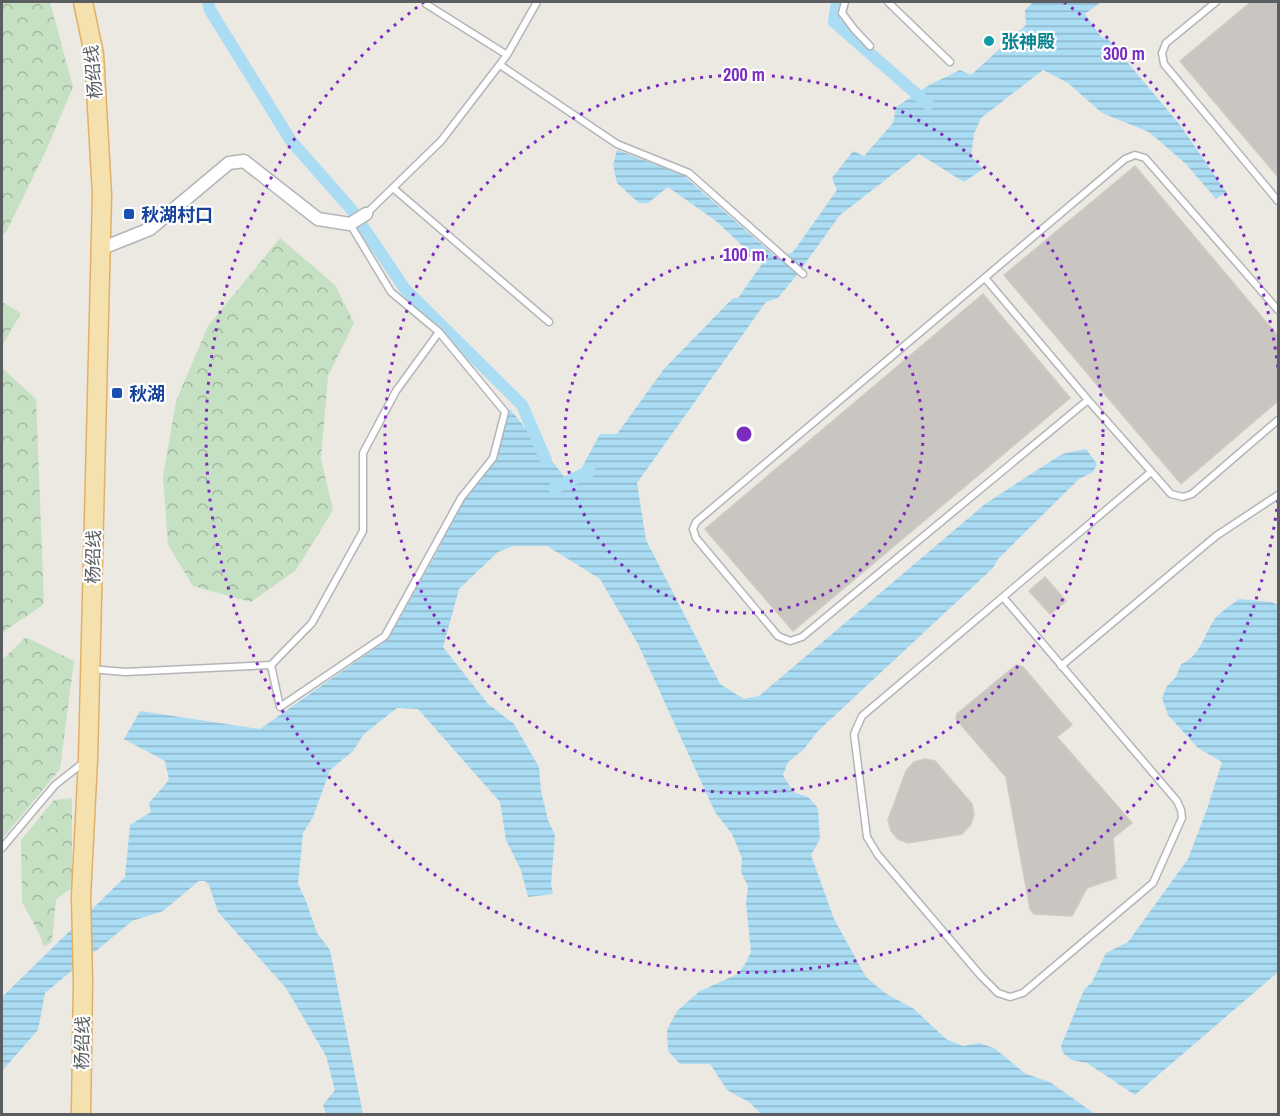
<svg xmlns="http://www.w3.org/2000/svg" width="1280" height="1116" font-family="'Archivo Narrow','Noto Sans SC',sans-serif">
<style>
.forest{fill:url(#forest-crowns)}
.water{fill:url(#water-rules)}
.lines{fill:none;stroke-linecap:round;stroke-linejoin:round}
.canal{stroke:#aadcf4;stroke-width:12}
.building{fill:#c9c5c1;stroke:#cfcac2;stroke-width:1.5}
.lane-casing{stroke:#b3b5b8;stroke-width:9}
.street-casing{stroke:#b3b5b8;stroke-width:15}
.primary-casing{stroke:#e0b067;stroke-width:21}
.lane{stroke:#fff;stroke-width:6}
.street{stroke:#fff;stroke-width:12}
.primary{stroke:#f5e1ae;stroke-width:18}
.ring{fill:none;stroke:#7b2cbf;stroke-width:3;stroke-dasharray:3 6}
.culture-dot{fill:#0f9aa8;stroke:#fff;stroke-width:2}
.transit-dot{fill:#1a4fb4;stroke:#fff;stroke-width:2}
.labels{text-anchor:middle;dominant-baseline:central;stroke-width:4.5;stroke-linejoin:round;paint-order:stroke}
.culture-label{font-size:18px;font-weight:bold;fill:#0d838f;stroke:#fff;text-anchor:start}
.street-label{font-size:18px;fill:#5b5e61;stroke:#fff}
.transit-label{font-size:18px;font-weight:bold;fill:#164399;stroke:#fff;text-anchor:start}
.centre{fill:#7b2cbf;stroke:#fff;stroke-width:3}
.ring-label{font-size:18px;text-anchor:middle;font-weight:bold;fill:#7b2cbf;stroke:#fff;stroke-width:4.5;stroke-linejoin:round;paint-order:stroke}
</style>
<defs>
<pattern id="forest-crowns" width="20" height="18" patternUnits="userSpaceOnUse" patternTransform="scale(1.5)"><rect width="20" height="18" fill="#c5e0c2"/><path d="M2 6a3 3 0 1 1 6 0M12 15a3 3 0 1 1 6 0" fill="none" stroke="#a3b9a1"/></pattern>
<pattern id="water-rules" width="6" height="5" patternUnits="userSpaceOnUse" patternTransform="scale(1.5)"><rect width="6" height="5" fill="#aadcf4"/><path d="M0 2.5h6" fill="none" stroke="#8db6c9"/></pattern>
</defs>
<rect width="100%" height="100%" fill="#ece9e3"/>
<path class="forest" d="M2 2H50L73 87 44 155 6 232 2 236Z
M280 238 335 285 354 323 328 376 321 459 333 510 296 570 251 602 193 586 168 545 163 477 176 401 208 326Z
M2 302 21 313 2 346Z
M2 368 36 399 44 604 2 633Z
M26 637 74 661 60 769 2 839V660Z
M72 798V888L56 899 52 942 44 947 39 933 22 902 21 840 54 800Z"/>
<path class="water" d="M1033 2H1101L1085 14 1102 38 1108 39 1180 125 1226 192 1216 199 1186 164 1149 132 1102 113 1068 83 1043 70 981 118 974 134 971 156 983 169 964 182 919 154 840 215 796 276 778 298 766 302 637 483 646 540 720 684 744 699 759 696 985 504 1062 454 1086 449 1097 464 1093 472 1079 479 998 559 993 568 817 732 804 749 788 762 783 775 793 792 808 797 818 808 820 839 811 855 834 919 866 977 885 993 914 1009 946 1039 963 1046 979 1043 994 1048 1026 1074 1050 1082 1095 1114H761L749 1102 727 1090 710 1064H680L668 1051 667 1030 677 1011 700 991 738 974 745 964 751 952 746 903 748 886 741 872 742 858 732 834 715 812 638 644 600 579 547 546H513L498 552 459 589 443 647 488 704 514 724 539 767 541 791 548 820 555 835 551 884 553 894 528 897 521 870 506 840 500 802 418 709 397 708 364 734 353 751 330 770 313 817 303 833 298 884 306 901 317 933 330 950 363 1114H326L323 1105 335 1090 326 1056 286 988 218 912 209 885 205 881H199L163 911 132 921 45 993 38 1030 2 1071V997L125 877 130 825 151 812 149 803 169 780 165 761 124 739 140 711 260 729 388 639 438 550 462 499 496 460 510 409 572 486 600 434H617L664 369 733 298H738L762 264 716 221 668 187 648 203H639L617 183 613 165 617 150 683 175 777 258 793 252 837 190 832 178 853 151 864 156 893 123 896 107 931 84 960 70 971 75 1026 25 1025 10Z
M1239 599 1272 602 1278 605V972L1135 1095 1087 1063 1072 1060 1063 1053 1061 1046 1084 990 1092 982 1106 953 1128 942 1188 859 1207 809 1222 762 1198 748 1168 715 1162 698 1167 686 1176 677 1181 664C1199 658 1204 635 1214 620 1220 612 1231 605 1239 599Z"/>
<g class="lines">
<path class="canal" d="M208 2 210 10 291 141 351 209 405 289 522 405 546 460
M837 2 834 22 928 104
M554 488 590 471"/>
</g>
<path class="building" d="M1251 2H1278V177L1180 61Z
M1135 166 1278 336V401L1181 484 1004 275Z
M983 294 1070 398 793 631 705 529Z
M1045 577 1066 601 1050 614 1029 591Z
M1016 665 1023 667 1072 725 1057 737 1132 823 1113 838 1116 878 1087 888 1072 916 1034 914 1030 909 1006 777 956 719 957 714Z
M925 759 935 761 972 804 974 814 971 824 962 834 908 843 898 839 891 831 888 820 906 771 914 762Z"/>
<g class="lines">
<defs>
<path id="lane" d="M845 2 842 13 854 29 870 46
M888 2 950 62
M1216 2 1166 43 1162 53 1164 64 1278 201
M426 4 507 55
M500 65 617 144 689 173 803 274
M393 188 549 322
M366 214 441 141 507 55 537 2
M985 278 1088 400 1171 494 1183 497 1192 494 1278 420
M1088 400 802 637 790 641 778 636 696 538 693 529 696 522 1125 159 1135 155 1145 158 1278 310
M1003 597 1177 801 1181 810 1182 818 1153 883 1023 993 1010 997 998 993 981 976 878 855 867 837 854 734 862 716 1151 472
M271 665 280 707 385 636 461 498 493 458 505 412 439 332 391 292 350 224
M1061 666 1216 536 1278 495
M91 669 125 672 271 665 312 623 363 531V453L396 391 439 332
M2 848 55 785 83 763"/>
<path id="street" d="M100 249 150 229 229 163 244 161 318 219 350 224 366 214"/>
<path id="primary" d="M81 1114 83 981 81 897 88 759 102 195 94 54 83 2"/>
</defs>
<use href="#lane" class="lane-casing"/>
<use href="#street" class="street-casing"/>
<use href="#primary" class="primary-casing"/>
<use href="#lane" class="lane"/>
<use href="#street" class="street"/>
<use href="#primary" class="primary"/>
</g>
<g class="ring">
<circle cx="744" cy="434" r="179"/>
<circle cx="744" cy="434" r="359"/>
<path d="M1278 500A538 538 0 1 1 424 2M1064 2A538 538 0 0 1 1278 368"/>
</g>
<circle class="culture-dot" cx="989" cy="41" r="6"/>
<g class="transit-dot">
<rect x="123" y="208" width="12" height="12" rx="3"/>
<rect x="111" y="387" width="12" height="12" rx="3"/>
</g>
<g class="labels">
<g class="culture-label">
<text x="1001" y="41">张神殿</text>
</g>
<g class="street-label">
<text transform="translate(93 72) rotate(-95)">杨绍线</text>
<text transform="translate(93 557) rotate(-89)">杨绍线</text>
<text transform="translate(82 1043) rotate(-89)">杨绍线</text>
</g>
<g class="transit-label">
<text x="141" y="214">秋湖村口</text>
<text x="129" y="393">秋湖</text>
</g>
</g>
<circle cx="744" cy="434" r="9" class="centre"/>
<g class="ring-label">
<text x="1124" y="60">300 m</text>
<text x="744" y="81">200 m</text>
<text x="744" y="261">100 m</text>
</g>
<rect width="1280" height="1116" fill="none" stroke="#5b5e61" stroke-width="6"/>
</svg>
